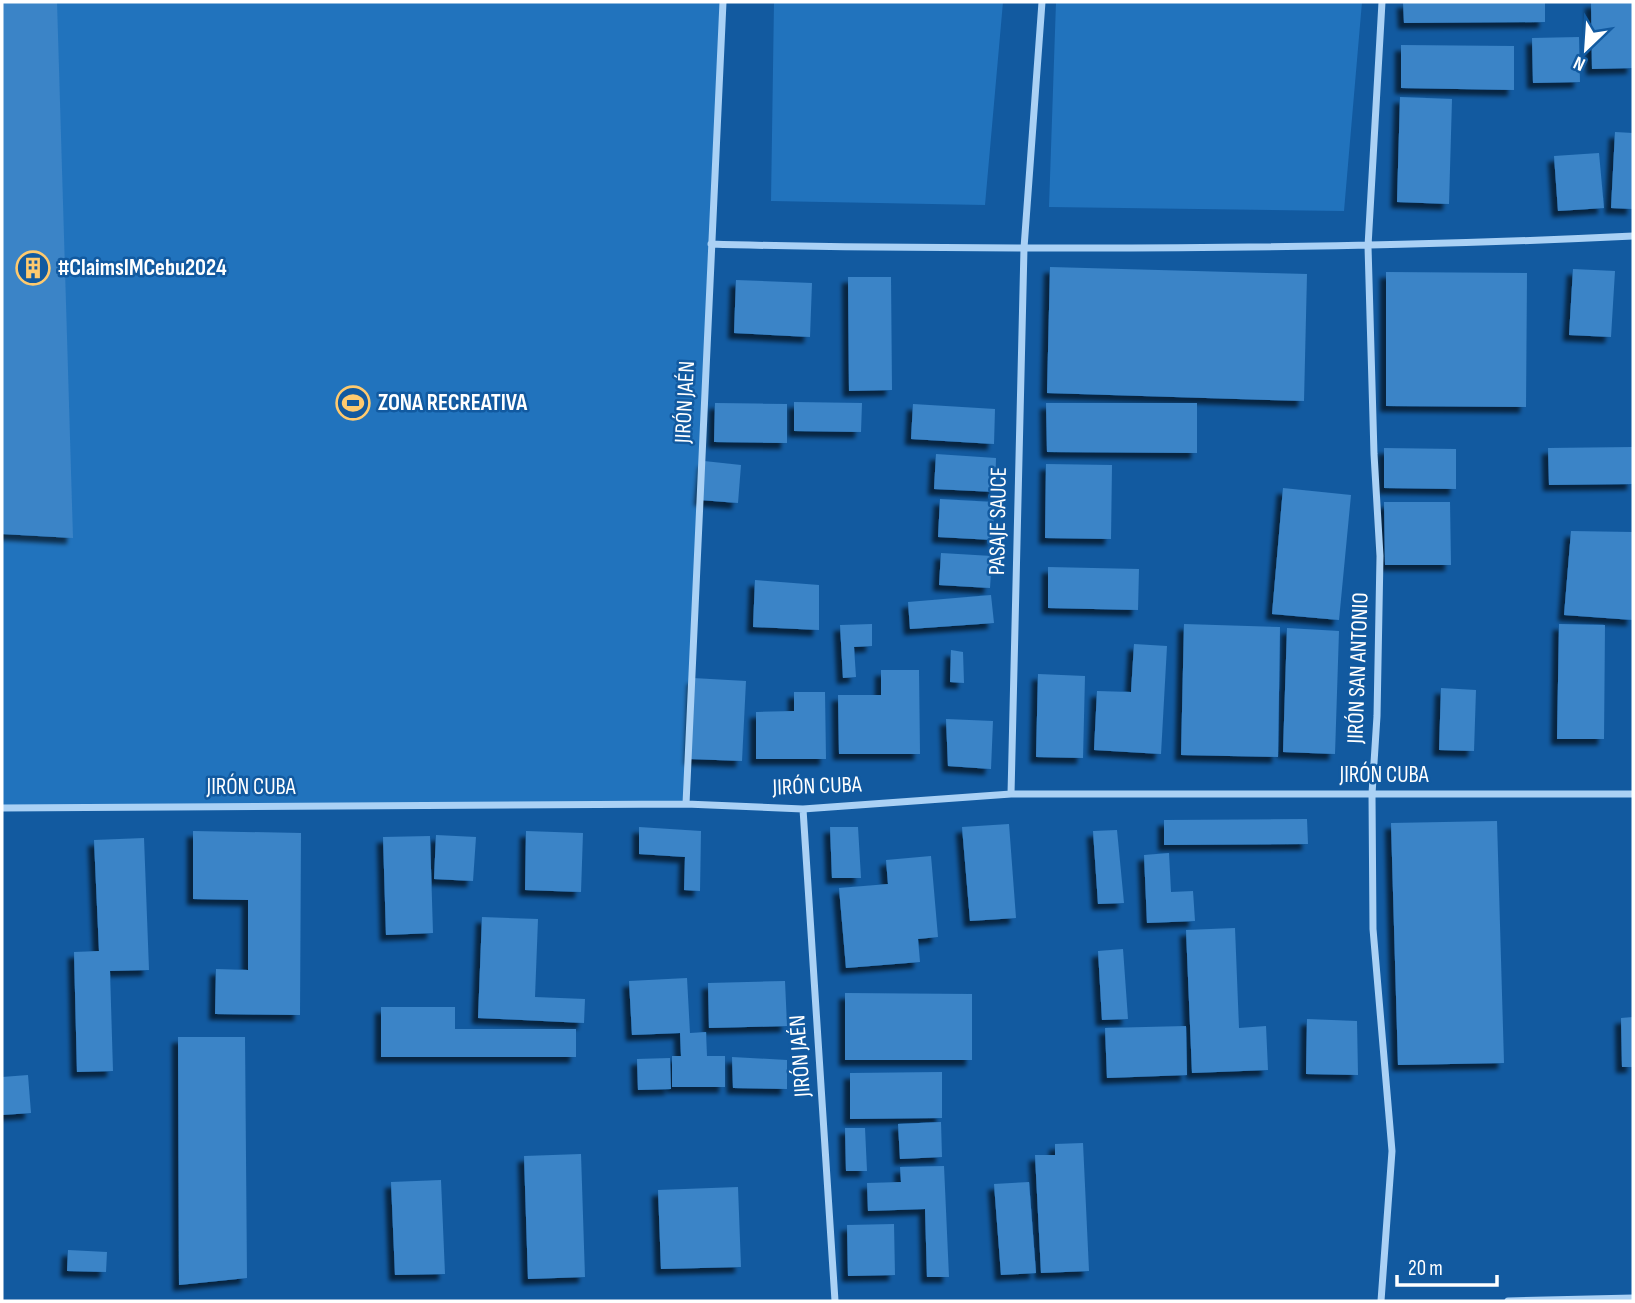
<svg xmlns="http://www.w3.org/2000/svg" width="1635" height="1303" font-family="'Sofia Sans Condensed',sans-serif">
<style>
.green{fill:#2173bd}
.building{fill:#3b84c7;filter:url(#shadow)}
.lines{fill:none;stroke-linecap:round;stroke-linejoin:round}
.street{stroke:#aad1f5;stroke-width:7}
.labels{text-anchor:middle;dominant-baseline:central;stroke-width:5;stroke-linejoin:round;paint-order:stroke}
.poi-label{font-size:23px;font-weight:bold;fill:#fff;stroke:#125aa0;text-anchor:start}
.street-label{font-size:23px;fill:#fff;stroke:#125aa0}
</style>
<defs>
<filter id="shadow"><feDropShadow dx="-6" dy="6" stdDeviation="2" flood-color="#0009"/></filter>
</defs>
<rect width="100%" height="100%" fill="#125aa0"/>
<path class="green" d="M2 2H723L686 804 2 808Z
M774 2H1003L985 205 771 201Z
M1056 2H1362L1344 211 1049 207Z"/>
<path class="building" d="M2 2H57L73 538 2 534Z
M1403 2H1545V22L1404 23Z
M1591 2H1633V68L1592 69Z
M1579 37 1580 82 1533 83 1532 38Z
M1401 45 1514 46V90L1401 88Z
M1400 97 1452 99 1449 204 1397 202Z
M1615 132 1633 133V209L1611 208Z
M1599 153 1604 208 1558 211 1554 156Z
M1050 267 1307 274 1304 401 1047 393Z
M1573 269 1615 271 1611 337 1569 335Z
M1386 272 1527 273 1526 407 1386 406Z
M848 277H891L892 390 849 391Z
M736 280 812 283 810 337 734 333Z
M794 402 862 403 861 432 794 431Z
M715 403 787 404V443L714 442Z
M1046 403H1197V453L1047 452Z
M913 404 995 409 994 444 911 439Z
M1633 447V484L1549 485 1548 448Z
M1384 448 1456 449V489L1384 488Z
M936 454 996 458 995 492 934 489Z
M704 461 741 465 738 503 700 500Z
M1046 464 1112 465 1111 539 1045 538Z
M1283 488 1351 495 1339 620 1272 614Z
M940 499 994 502 993 540 938 537Z
M1384 502H1450L1451 565H1385Z
M1571 531 1633 532V620L1564 615Z
M941 553 992 556 990 588 939 585Z
M1048 567 1139 569 1138 610 1048 608Z
M755 580 819 585V630L753 627Z
M991 595 994 623 910 629 908 602Z
M872 624V646L854 647 856 677 843 678 840 625Z
M1184 624 1280 627 1278 757 1181 755Z
M1559 624 1605 625 1604 739H1557Z
M1287 628 1339 631 1335 754 1283 752Z
M1134 644 1167 646 1161 754 1094 750 1097 691 1131 692Z
M951 650 963 652 964 683 950 682Z
M881 670H919L920 754H839L838 695H881Z
M1038 674 1085 676 1083 758 1036 757Z
M693 678 746 681 742 761 690 759Z
M1441 688 1476 690 1474 751 1439 750Z
M794 692H825L826 759H756V712L794 711Z
M946 719 993 721 991 769 948 766Z
M1307 819 1308 844 1164 845V820Z
M1497 821 1504 1063 1398 1065 1391 823Z
M1009 824 1016 918 970 921 962 827Z
M639 827 701 831 700 891 684 890 685 857 639 854Z
M830 827H858L861 878H832Z
M1117 830 1124 903 1098 904 1093 831Z
M193 831 301 833 300 1015 215 1014 216 969 248 970V900L193 899Z
M526 831 583 833 581 892 525 890Z
M436 835 476 837 473 881 434 879Z
M430 836 433 933 386 935 383 837Z
M144 838 149 970 110 971 113 1071 77 1072 74 952 99 951 94 840Z
M1169 853 1171 892 1193 891 1195 921 1147 923 1144 855Z
M931 856 938 937 918 939 920 962 846 968 839 888 888 884 886 860Z
M482 917 538 919 535 997 585 999 584 1023 478 1018Z
M1235 928 1239 1028 1266 1026 1268 1070 1192 1073 1186 930Z
M1123 949 1128 1019 1102 1020 1098 951Z
M687 978 690 1033 706 1032 707 1056H725V1087H672V1056H681L680 1033 632 1035 629 981Z
M785 981 787 1026 709 1028 708 983Z
M845 993 972 994V1060H845Z
M381 1007H455V1029H576V1057H381Z
M1633 1017V1067H1622L1621 1018Z
M1307 1019 1357 1021 1358 1075 1306 1074Z
M1186 1026 1187 1075 1107 1078 1105 1028Z
M178 1037H245L247 1278 179 1285Z
M732 1057 787 1060V1089L733 1088Z
M670 1058 671 1089 638 1090 637 1059Z
M942 1072V1118L850 1119V1073Z
M28 1075 31 1113 2 1115V1077Z
M941 1122 942 1157 900 1159 898 1124Z
M845 1128H865L867 1171H846Z
M1083 1143 1089 1271 1041 1273 1035 1155H1055V1144Z
M581 1154 585 1277 528 1279 524 1156Z
M944 1166 949 1277H927L925 1209 868 1211 867 1183 901 1182 900 1167Z
M441 1180 445 1274 395 1275 391 1182Z
M1029 1182 1036 1273 1001 1275 994 1184Z
M738 1187 741 1267 661 1269 658 1190Z
M894 1224 895 1275 848 1276 847 1225Z
M68 1250 107 1252 106 1272 67 1271Z"/>
<g class="lines">
<path class="street" d="M711 244C835 248 959 248 1082 248 1266 248 1450 245 1633 236
M1011 794 1024 248 1042 2
M686 804 723 2
M2 808 686 804 803 809 1011 794H1633
M803 809 835 1301
M1381 1301 1392 1151 1373 929 1372 794 1377 716 1380 556 1374 454 1368 246 1382 2
M1508 1301 1633 1298"/>
</g>
<defs>
<symbol id="building-ring" viewBox="-11 -11 22 22"><circle r="9.5" fill="#125aa0" stroke="#ffca6e" stroke-width="1.5"/><path d="M-4-6H4V6H1V3H-1V6H-4ZM-2.5-4.3h1.7v1.8h-1.7ZM.8-4.3h1.7v1.8H.8ZM-2.5-1h1.7V.8h-1.7ZM.8-1h1.7V.8H.8Z" fill="#ffca6e"/></symbol>
<symbol id="stadium-ring" viewBox="-11 -11 22 22"><circle r="9.5" fill="#125aa0" stroke="#ffca6e" stroke-width="1.5"/><path d="M0-5a6.5 5 0 1 0 0 10a6.5 5 0 1 0 0-10ZM-3.5-1.8h7v3.6h-7Z" fill="#ffca6e"/></symbol>
</defs>
<g fill-rule="evenodd">
<use href="#building-ring" x="14" y="249" width="38" height="38"/>
<use href="#stadium-ring" x="334" y="384" width="38" height="38"/>
</g>
<g class="labels">
<g class="poi-label">
<text x="58" y="268">#ClaimsIMCebu2024</text>
<text x="378" y="403">ZONA RECREATIVA</text>
</g>
<g class="street-label">
<text transform="translate(685 402) rotate(-87)">JIRÓN JAÉN</text>
<text transform="translate(998 521) rotate(-89)">PASAJE SAUCE</text>
<text transform="translate(1358 668) rotate(-88)">JIRÓN SAN ANTONIO</text>
<text x="1384" y="775">JIRÓN CUBA</text>
<text transform="translate(817 786) rotate(-2)">JIRÓN CUBA</text>
<text x="251" y="787">JIRÓN CUBA</text>
<text transform="translate(800 1056) rotate(-94)">JIRÓN JAÉN</text>
</g>
</g>
<rect width="1635" height="1303" fill="none" stroke="#ffffff" stroke-width="7"/>
<g transform="translate(1586 49) rotate(205)" stroke="#125aa0" stroke-width="5" paint-order="stroke">
<path d="M0-5L12 26L0 18L-12 26Z" fill="#ffffff"/>
<text y="-10" font-size="19" font-weight="bold" text-anchor="middle" fill="#ffffff">N</text>
</g>
<path d="M1397 1275v10h100v-10" fill="none" stroke="#ffffff" stroke-width="3.5"/>
<text x="1408" y="1275" font-size="21" fill="#ffffff" stroke="#125aa0" stroke-width="5" paint-order="stroke">20 m</text>
</svg>
